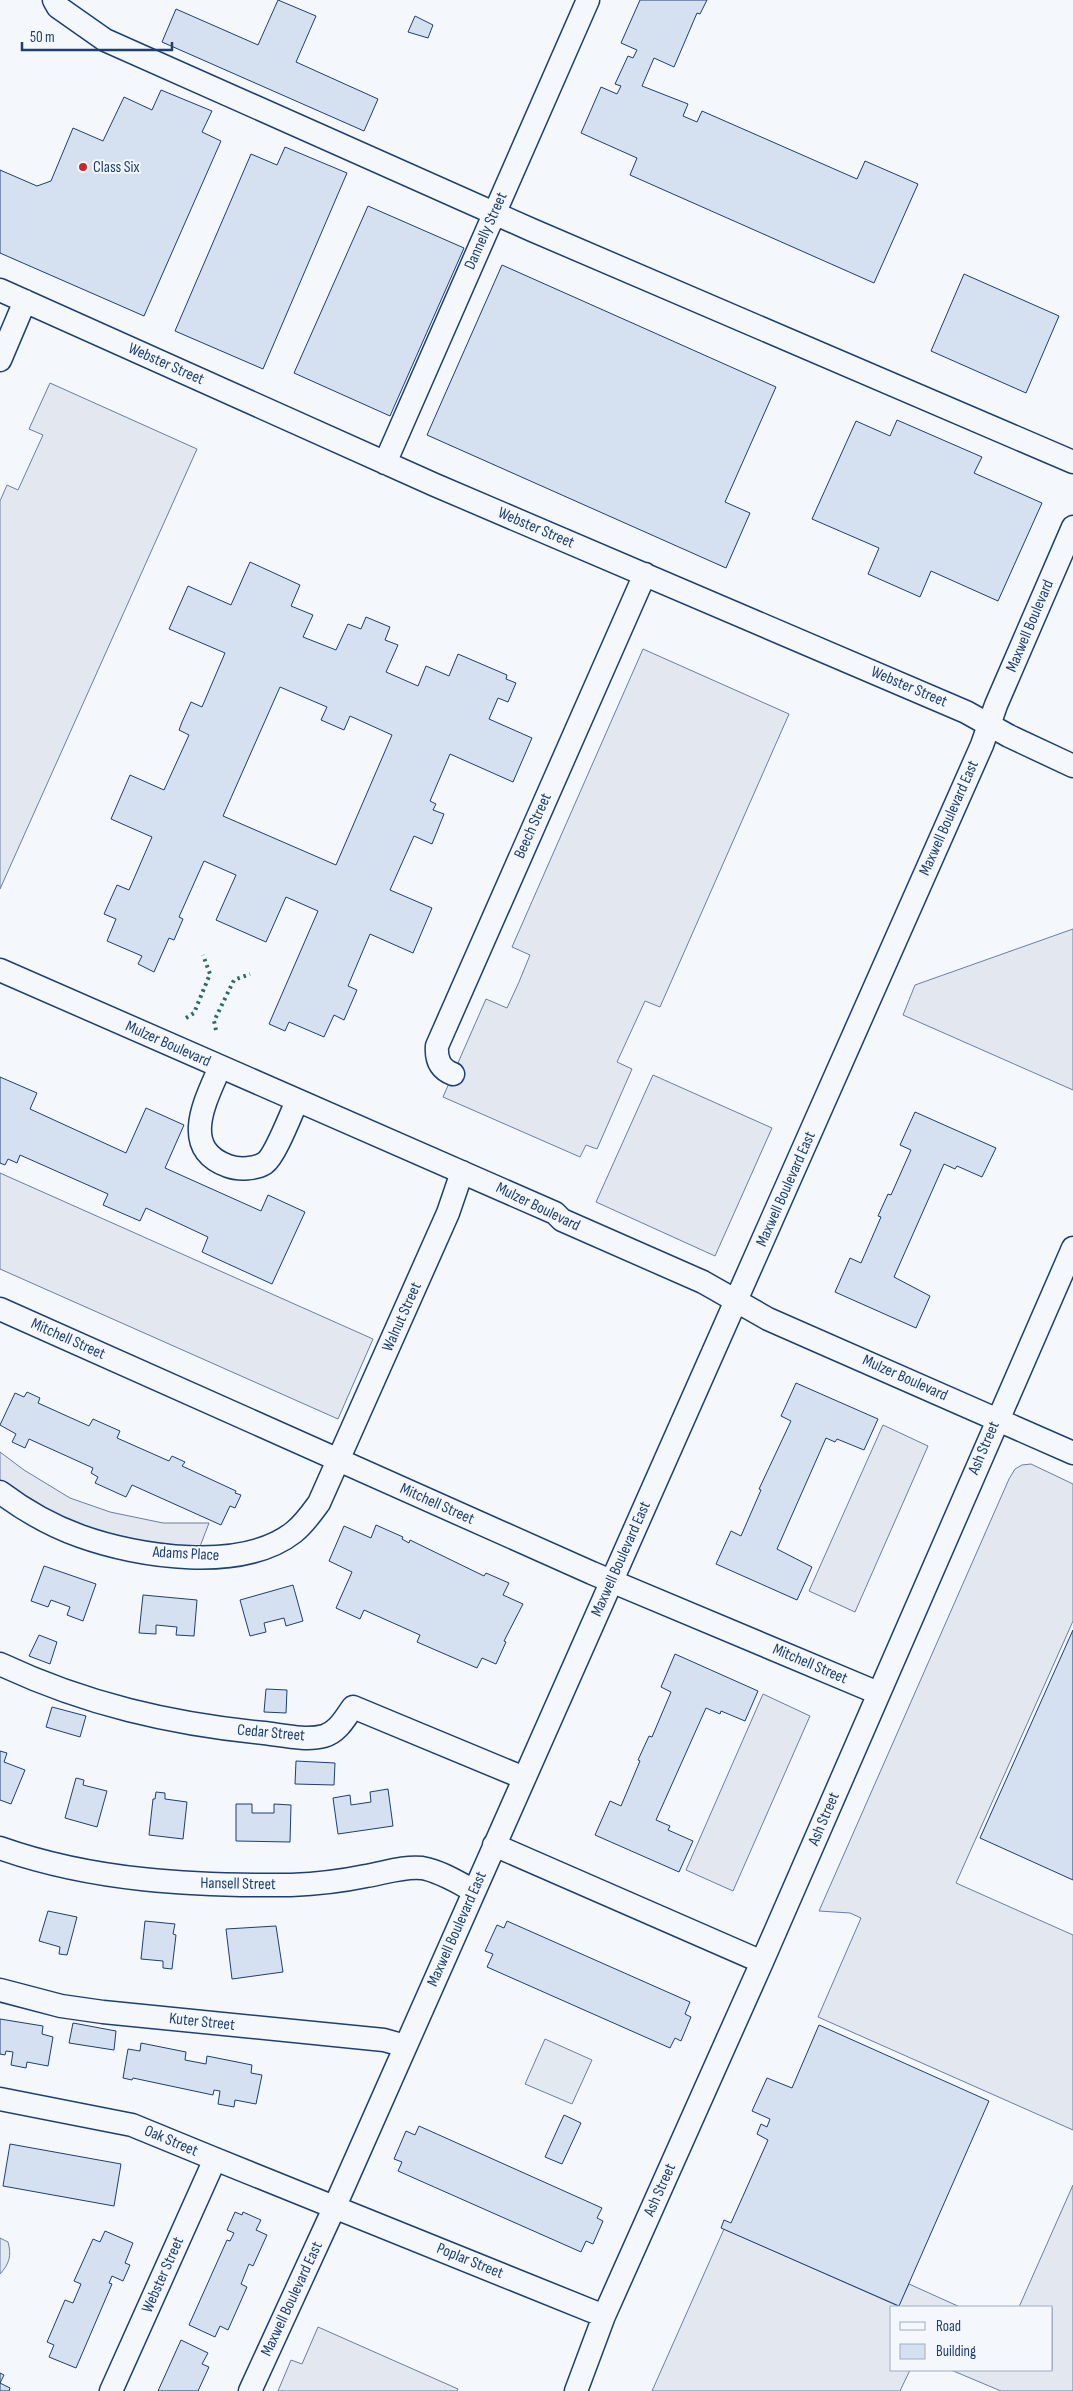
<svg xmlns="http://www.w3.org/2000/svg" width="1073" height="2391" font-family="'Sofia Sans Condensed',sans-serif">
<style>
.green{fill:#e3e9f0;stroke:#687fa3}
.parking{fill:#e3e8f0;stroke:#687fa3}
.building{fill:#d5e0f0;stroke:#1d3f73;fill-rule:evenodd}
.lines{fill:none;stroke-linecap:round;stroke-linejoin:round}
.minor-casing{stroke:#1d3f73;stroke-width:25}
.minor{stroke:#f4f7fb;stroke-width:22}
.hedge{stroke:#2c6c60;stroke-width:4;stroke-dasharray:2.5 4;stroke-linecap:butt}
.poi-dot{fill:#c62828;stroke:#f4f7fb;stroke-width:2}
.labels{text-anchor:middle;dominant-baseline:central;stroke-width:4;stroke-linejoin:round;paint-order:stroke}
.poi-label{font-size:16px;fill:#1d3f73;stroke:#f4f7fb;text-anchor:start}
.street-label{font-size:16px;fill:#1d3f73;stroke:#f4f7fb}
</style>
<rect width="100%" height="100%" fill="#f4f7fb"/>
<path class="green" d="M545 2039 592 2060 572 2104 525 2084Z
M0 2238 8 2242C12 2256 9 2264 0 2274Z"/>
<path class="parking" d="M50 383 197 449 0 889V501L7 485 18 490 43 435 29 429Z
M643 649 789 714 660 1007 645 1001 617 1062 632 1069 597 1149 586 1145 580 1157 443 1097 486 999 507 1008 519 982 530 955 512 947Z
M1073 929V1090L903 1015 915 985Z
M653 1075 772 1128 715 1256 596 1202Z
M0 1173 373 1339 338 1419 0 1269Z
M883 1425 928 1446 855 1612 809 1591Z
M0 1452 24 1470 70 1498 110 1512 163 1523H209L196 1557 153 1553 0 1492Z
M1031 1464 1073 1484V1621L956 1883 1073 1935V2130L818 2017 861 1918 850 1913 819 1911 1009 1479 1015 1469 1022 1465Z
M763 1694 810 1716 733 1891 686 1870Z
M1073 2185V2391H1001L951 2370H1052V2307H1019Z
M724 2229 898 2306 909 2284 960 2307H892V2370H910L900 2391H652Z
M318 2327 458 2389 457 2391H278L291 2360 302 2364Z"/>
<path class="building" d="M278 0 316 16 296 62 378 99 364 131 162 42 176 9 258 45Z
M640 0H707L700 14 697 13 674 67 654 58 642 86 688 104 683 116 697 122 702 111 857 179 865 161 918 184 874 283 630 175 637 158 581 133 601 87 617 94 621 86 615 84 628 56 633 58 637 50 621 43Z
M415 16 433 25 428 38 408 32Z
M161 90 212 111 202 132 221 141 144 316 0 253V170L37 186 51 181 73 128 103 141 124 97 152 110Z
M285 147 347 173 263 369 175 331 251 154 277 165Z
M368 206 464 248 390 416 294 373Z
M502 265 776 387 725 502 750 513 726 568 427 435Z
M964 274 1059 316 1026 393 931 351Z
M897 420 982 457 974 473 1042 503 998 601 931 571 920 597 868 574 879 548 812 519 856 421 890 436Z
M250 562 300 585 291 606 313 615 303 637 336 650 348 624 361 629 366 617 390 627 385 640 398 645 386 672 418 686 426 666 449 676 458 654 507 675 506 679 516 683 508 702 498 698 489 719 532 738 513 782 450 754 430 801 436 804 433 810 444 814 432 844 414 836 390 890 432 908 413 953 370 934 348 986 357 990 344 1020 334 1015 324 1037 289 1022 285 1031 269 1024 318 911 286 897 266 942 216 920 236 875 204 861 179 917 183 919 174 940 169 938 154 972 138 964 142 956 107 941 116 919 104 914 117 885 129 890 152 837 111 819 130 775 164 790 189 735 179 730 182 722 191 702 202 707 225 653 169 629 188 586 231 605ZM280 687 327 707 321 720 344 730 350 716 392 735 336 865 223 816Z
M0 1077 37 1093 30 1109 126 1153 146 1108 184 1125 165 1168 261 1211 268 1195 305 1212 272 1284 202 1252 208 1237 146 1208 140 1221 103 1205 108 1194 20 1155 17 1163 8 1159 5 1165 0 1163Z
M915 1112 996 1148 982 1177 957 1166 955 1169 944 1164 894 1277 930 1296 916 1328 835 1292 850 1258 861 1263 881 1217 878 1216 888 1194 891 1195 911 1150 900 1145Z
M796 1383 878 1419 864 1450 837 1439 835 1442 826 1438 777 1549 812 1567 797 1600 716 1564 731 1531 741 1536 761 1490 759 1489 791 1421 781 1416Z
M27 1392 40 1398 38 1403 89 1426 93 1419 120 1431 117 1438 169 1461 172 1456 185 1462 182 1466 236 1491 235 1493 241 1495 235 1508 230 1506 221 1525 132 1485 126 1497 95 1483 98 1477 91 1473 93 1468 29 1439 25 1448 12 1442 16 1434 0 1425 15 1393 24 1397Z
M376 1525 403 1537 402 1539 409 1543 410 1540 484 1576 486 1573 509 1583 503 1595 523 1604 504 1641 506 1642 496 1664 482 1658 477 1668 417 1642 420 1635 364 1610 360 1619 336 1608 352 1572 329 1561 344 1526 371 1538Z
M44 1566 96 1584 83 1621 67 1615 70 1607 51 1600 48 1607 31 1601Z
M293 1585 303 1621 286 1626 284 1618 264 1623 266 1632 250 1636 240 1600Z
M143 1595 197 1600 194 1636 176 1635 177 1627 156 1625V1634L139 1633Z
M1073 1630V1880L980 1838Z
M39 1635 57 1642 50 1664 29 1656Z
M675 1654 758 1691 745 1721 721 1711 720 1714 706 1708 656 1820 670 1826 668 1830 693 1841 679 1872 595 1835 610 1801 621 1806 640 1761 638 1760 649 1736 652 1737 671 1692 661 1687Z
M266 1689 287 1690 286 1713 264 1712Z
M52 1707 86 1716 80 1737 46 1727Z
M0 1751 7 1753 4 1762 25 1770 11 1804 0 1800Z
M296 1761 335 1763 334 1785 295 1784Z
M76 1778 84 1780 83 1785 107 1791 97 1827 65 1818Z
M388 1789 393 1826 338 1834 333 1798 350 1795 351 1805 371 1802 370 1792Z
M156 1792 165 1793V1799L187 1802 183 1839 149 1835 153 1799H155Z
M236 1804H252V1813H274V1804L291 1805 290 1842 236 1841Z
M48 1911 77 1917 67 1955 59 1954 60 1947 39 1941Z
M145 1921 175 1924 173 1934 176 1935 172 1969 163 1968V1961L141 1959Z
M507 1921 690 2002 685 2014 691 2017 681 2041 675 2038 670 2048 487 1967 493 1954 485 1951 497 1925 504 1928Z
M276 1926 283 1972 232 1979 226 1929Z
M0 2019 43 2026 42 2034 53 2037 48 2066 27 2062 26 2068 11 2065 13 2052 6 2051 5 2055 0 2054Z
M73 2023 116 2031 114 2050 69 2043Z
M819 2025 989 2101 899 2306 721 2228 724 2220 731 2223 768 2140 757 2134 761 2124 767 2127 770 2119 752 2111 767 2078 792 2088Z
M141 2043 186 2052 185 2060 206 2064 207 2056 252 2065 251 2073 262 2075 256 2104 235 2100 234 2107 218 2104 220 2091 214 2090 213 2095 133 2078 132 2080 123 2078 128 2049 140 2051Z
M564 2115 581 2123 562 2164 545 2157Z
M419 2126 602 2208 597 2218 603 2221 593 2244 586 2241 581 2252 398 2171 402 2162 394 2159 406 2131 415 2135Z
M10 2144 121 2164 114 2206 3 2186Z
M235 2212 242 2215 243 2212 261 2220 256 2230 267 2235 253 2266 249 2264 241 2284 247 2287 228 2330 220 2326 215 2337 189 2325 227 2240 230 2241 234 2233 227 2230Z
M105 2231 133 2243 125 2263 130 2265 123 2281 112 2276 109 2283 112 2284 76 2368 49 2357 54 2345 47 2342 65 2300 73 2303 81 2284 74 2281 93 2239 100 2242Z
M181 2340 208 2353 202 2364 209 2367 198 2391H158Z
M0 2373 4 2375 0 2383 10 2388 9 2391H0Z"/>
<g class="lines">
<defs>
<path id="minor" d="M54 0 58 7 105 40 532 230 1073 462
M0 290 435 485 966 712 1009 736 1073 766
M0 360 25 301
M385 463 588 0
M0 970 555 1213 562 1220 703 1282 768 1319 1073 1453
M220 1067C206 1100 179 1148 228 1166 239 1170 256 1169 265 1163 275 1156 291 1114 297 1101
M453 1074C440 1069 436 1059 437 1046L645 574
M0 1309 592 1573 878 1693
M0 1492C24 1510 52 1526 80 1536 138 1557 242 1573 294 1532 304 1524 311 1514 319 1503L448 1213 462 1172
M0 1664C85 1704 171 1724 264 1733 282 1735 306 1741 324 1736 338 1732 345 1718 353 1707L524 1778
M494 1845 762 1962
M0 1848C93 1881 194 1886 291 1885 316 1884 342 1881 366 1876 384 1873 404 1866 422 1868 440 1871 459 1883 474 1891
M0 1990 61 2006 103 2012 384 2040 405 2046
M0 2099 132 2125 215 2159 604 2316
M111 2391 215 2159
M250 2391 335 2206 982 745 996 705 1073 527
M576 2391 604 2316 762 1962 1073 1248"/>
</defs>
<use href="#minor" class="minor-casing"/>
<use href="#minor" class="minor"/>
<path class="hedge" d="M186 1018 194 1013 210 974 203 955
M216 1030 214 1021 234 980 250 974"/>
</g>
<circle class="poi-dot" cx="83" cy="167" r="5"/>
<g class="labels">
<g class="poi-label">
<text x="93" y="167">Class Six</text>
</g>
<g class="street-label">
<text transform="translate(486 231) rotate(-66)">Dannelly Street</text>
<text transform="translate(166 364) rotate(24)">Webster Street</text>
<text transform="translate(536 528) rotate(23)">Webster Street</text>
<text transform="translate(1030 626) rotate(-67)">Maxwell Boulevard</text>
<text transform="translate(909 687) rotate(23)">Webster Street</text>
<text transform="translate(949 818) rotate(-66)">Maxwell Boulevard East</text>
<text transform="translate(533 826) rotate(-66)">Beech Street</text>
<text transform="translate(168 1044) rotate(24)">Mulzer Boulevard</text>
<text transform="translate(786 1189) rotate(-66)">Maxwell Boulevard East</text>
<text transform="translate(538 1207) rotate(26)">Mulzer Boulevard</text>
<text transform="translate(402 1317) rotate(-66)">Walnut Street</text>
<text transform="translate(68 1339) rotate(24)">Mitchell Street</text>
<text transform="translate(905 1378) rotate(24)">Mulzer Boulevard</text>
<text transform="translate(984 1448) rotate(-67)">Ash Street</text>
<text transform="translate(437 1504) rotate(24)">Mitchell Street</text>
<text transform="translate(186 1554) rotate(3)">Adams Place</text>
<text transform="translate(621 1559) rotate(-66)">Maxwell Boulevard East</text>
<text transform="translate(810 1664) rotate(23)">Mitchell Street</text>
<text transform="translate(271 1733) rotate(5)">Cedar Street</text>
<text transform="translate(824 1819) rotate(-67)">Ash Street</text>
<text transform="translate(238 1884) rotate(1)">Hansell Street</text>
<text transform="translate(457 1929) rotate(-66)">Maxwell Boulevard East</text>
<text transform="translate(202 2022) rotate(6)">Kuter Street</text>
<text transform="translate(171 2141) rotate(23)">Oak Street</text>
<text transform="translate(660 2190) rotate(-66)">Ash Street</text>
<text transform="translate(470 2261) rotate(22)">Poplar Street</text>
<text transform="translate(163 2275) rotate(-66)">Webster Street</text>
<text transform="translate(292 2299) rotate(-65)">Maxwell Boulevard East</text>
</g>
</g>
<rect x="890" y="2306" width="162" height="65" fill="#f4f7fb" stroke="#9eadc5"/>
<rect x="900" y="2322" width="25" height="8" fill="#f4f7fb" stroke="#9eadc5"/>
<text x="936" y="2331" font-size="15" fill="#1d3f73">Road</text>
<rect x="900" y="2344" width="25" height="15" fill="#d5e0f0" stroke="#9eadc5"/>
<text x="936" y="2356" font-size="15" fill="#1d3f73">Building</text>
<path d="M22 42v8h150v-8" fill="none" stroke="#1d3f73" stroke-width="2.5"/>
<text x="30" y="42" font-size="15" fill="#1d3f73" stroke="#f4f7fb" stroke-width="4" paint-order="stroke">50 m</text>
</svg>
